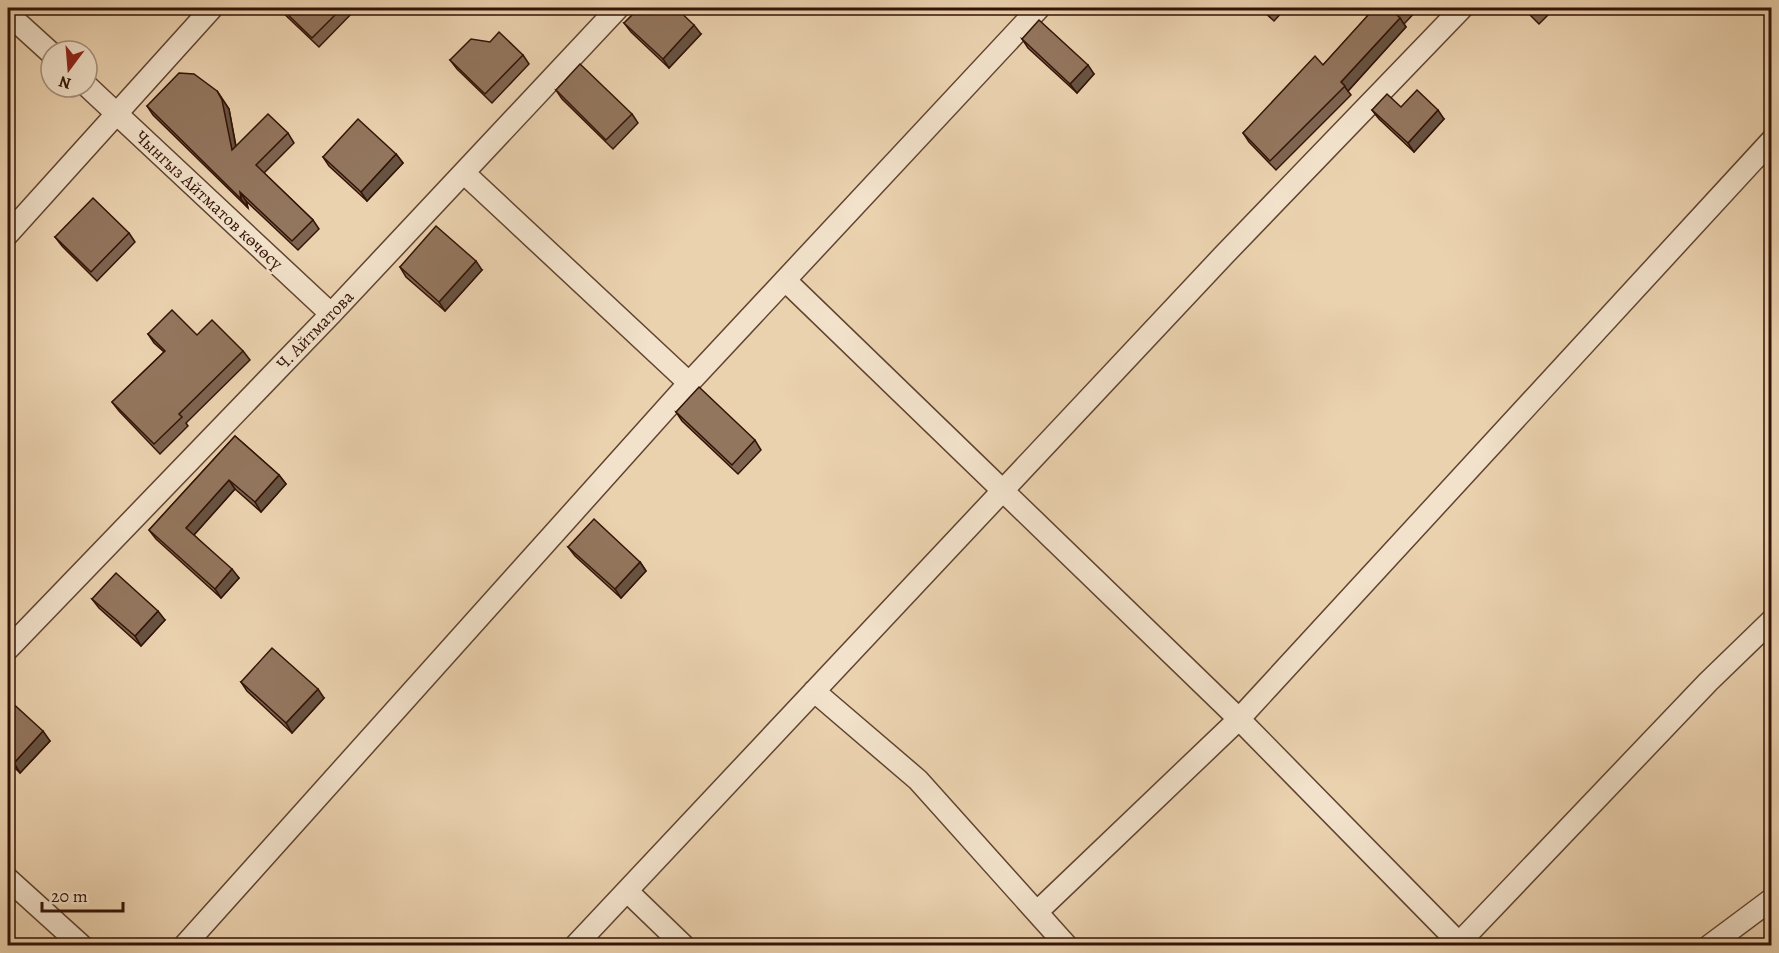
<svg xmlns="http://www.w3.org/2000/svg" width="1779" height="953" font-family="Alegreya,serif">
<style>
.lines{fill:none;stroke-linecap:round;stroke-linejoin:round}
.street-casing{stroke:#614330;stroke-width:24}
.street{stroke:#f2e2cb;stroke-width:21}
.wall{fill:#7e6551;stroke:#331306;stroke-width:1.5}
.shaded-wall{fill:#675342;stroke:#331306;stroke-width:1.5}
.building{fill:#93765e;stroke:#331306;stroke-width:1.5}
.labels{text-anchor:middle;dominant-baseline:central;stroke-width:4.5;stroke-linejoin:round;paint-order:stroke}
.street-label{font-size:18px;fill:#331306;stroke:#f2e2cb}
</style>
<rect width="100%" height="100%" fill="#ebd2af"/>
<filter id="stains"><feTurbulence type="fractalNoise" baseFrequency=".00333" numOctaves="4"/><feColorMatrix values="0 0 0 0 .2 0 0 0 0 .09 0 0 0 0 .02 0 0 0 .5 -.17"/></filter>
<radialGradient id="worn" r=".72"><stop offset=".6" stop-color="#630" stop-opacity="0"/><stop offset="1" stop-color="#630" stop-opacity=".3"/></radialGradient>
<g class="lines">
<defs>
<path id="street" d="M8 14 51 53
M87 86 331 314
M464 173 689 383
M8 234 212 8
M785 280 1239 719 1459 943 1708 682 1772 620
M8 649 331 314 618 8
M814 691 918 780 1067 946
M8 879 82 946
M627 891 684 946
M1037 912 1239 719 1772 140
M184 946 689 383 1039 8
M575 946 1223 256 1462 8
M1709 946 1772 899"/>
</defs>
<use href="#street" class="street-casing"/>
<use href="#street" class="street"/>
</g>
<path class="wall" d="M278 8H353L355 10 319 47Z
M1260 8H1286L1274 21Z
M1359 8H1419L1404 24 1406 27 1348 91 1351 95 1276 170 1249 142 1243 133 1323 65 1368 16Z
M1523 8H1555L1539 24Z
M624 23 701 34 669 68 631 32Z
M1022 39 1094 74 1077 93 1028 48Z
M523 55 529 64 492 103 457 69 450 60Z
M556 90 632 114 638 123 613 149 562 99Z
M217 91 229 109 236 146 288 133 294 143 264 173 313 220 319 229 298 250 246 201 248 208 153 115 147 106Z
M1401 107 1444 119 1414 152 1379 119 1372 110Z
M396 154 403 163 367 201 329 166 323 157Z
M129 233 135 242 97 281 62 246 55 237Z
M400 267 482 270 445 311 406 277Z
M148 334 197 335 243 351 250 360 186 423 188 426 160 454 119 411 112 402 164 352 154 343Z
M676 412 755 440 761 450 738 474 682 421Z
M235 436 279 475 286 484 261 512 235 489 194 535 239 578 221 598 156 539 149 530Z
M568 547 640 562 646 571 621 598 575 556Z
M92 599 165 620 141 646 99 608Z
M241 682 324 698 292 733 247 691Z
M8 699 50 741 20 773 8 761Z"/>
<path class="shaded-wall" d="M1400 18 1406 27 1348 91 1341 82Z
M694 25 701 34 669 68 663 59Z
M1088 65 1094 74 1077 93 1070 84Z
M217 91 229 109 238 159 232 150Z
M1438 110 1444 119 1414 152 1408 143Z
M396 154 403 163 367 201 361 192Z
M240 192 246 201 248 208 241 199Z
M476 261 482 270 445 311 439 302Z
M279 475 286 484 261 512 255 502Z
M229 480 235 489 192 537 186 528Z
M640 562 646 571 621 598 615 589Z
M232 569 239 578 221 598 215 589Z
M158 611 165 620 141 646 135 636Z
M318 689 324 698 292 733 286 723Z
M43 731 50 741 20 773 14 763Z"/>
<path class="building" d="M281 8H342L312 38Z
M639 8H676L694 25 663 59 624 23Z
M1263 8H1271L1267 12Z
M1362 8H1404L1397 15 1400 18 1341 82 1345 86 1270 161 1243 133 1315 56 1323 65 1369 14Z
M1526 8H1540L1532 14Z
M1039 20 1088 65 1070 84 1022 39Z
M499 32 523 55 485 94 450 60 471 39 490 42Z
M580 64 632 114 606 140 556 90Z
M179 73 194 74 217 91 222 100 232 150 268 114 288 133 256 165 313 220 292 241 240 192 241 199 147 106Z
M1417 90 1438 110 1408 143 1372 110 1387 94 1401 107Z
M358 119 396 154 361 192 323 157Z
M93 198 129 233 91 272 55 237Z
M436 226 476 261 439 302 400 267Z
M172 310 197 335 212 320 243 351 179 414 182 417 154 444 112 402 165 351 148 334Z
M699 387 755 440 732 465 676 412Z
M235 436 279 475 255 502 229 480 186 528 232 569 215 589 149 530Z
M594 519 640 562 615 589 568 547Z
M116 573 158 611 135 636 92 599Z
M272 648 318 689 286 723 241 682Z
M8 699 43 731 14 763 8 758Z"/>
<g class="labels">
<g class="street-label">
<text transform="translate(209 200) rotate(43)">Чынгыз Айтматов көчөсү</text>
<text transform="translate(315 330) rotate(-46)">Ч. Айтматова</text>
</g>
</g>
<rect width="1779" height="953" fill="none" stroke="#ebd2af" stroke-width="30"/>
<rect x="9" y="9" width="1761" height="935" fill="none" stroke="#331306" stroke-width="3"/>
<rect x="15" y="15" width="1749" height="923" fill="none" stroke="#331306" stroke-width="1.5"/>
<g transform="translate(69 69) rotate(196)"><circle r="28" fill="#f2e2cb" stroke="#a68f7c" stroke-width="1.5"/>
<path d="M0-4.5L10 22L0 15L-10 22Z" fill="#8f2418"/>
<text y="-9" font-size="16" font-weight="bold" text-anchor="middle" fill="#331306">N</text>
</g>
<path d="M42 902v9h81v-9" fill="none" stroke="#331306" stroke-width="3"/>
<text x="51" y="902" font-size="18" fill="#331306" stroke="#f2e2cb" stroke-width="4.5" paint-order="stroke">20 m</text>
<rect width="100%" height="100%" filter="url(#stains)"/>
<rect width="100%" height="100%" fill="url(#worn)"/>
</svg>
